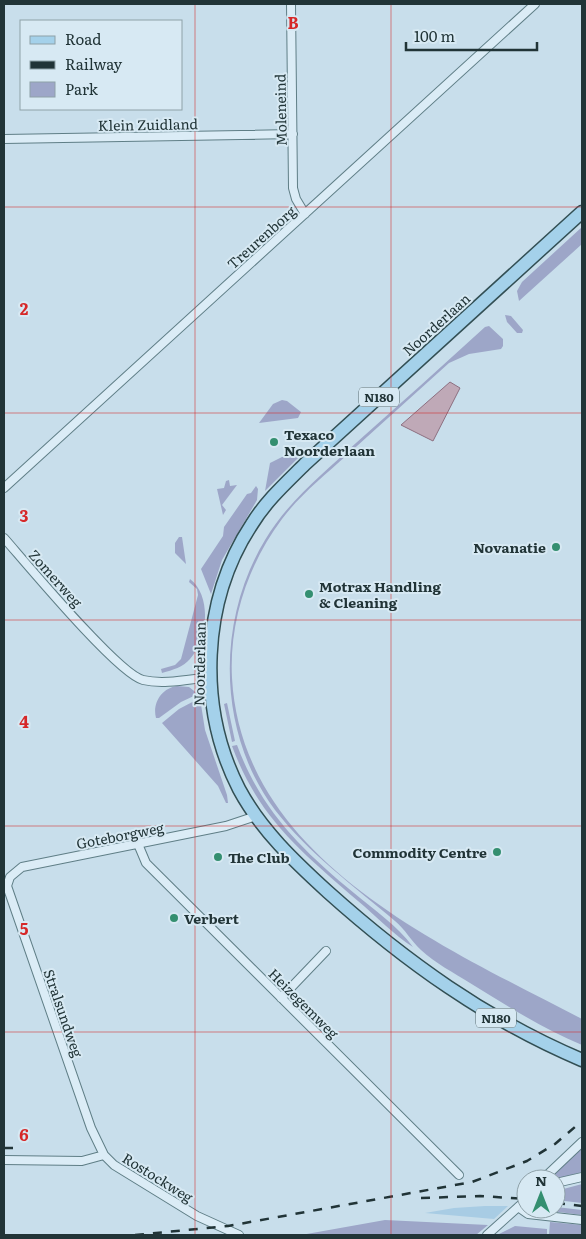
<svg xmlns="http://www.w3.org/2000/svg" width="586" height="1239" font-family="Literata,serif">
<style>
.green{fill:#9da6c8}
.sand{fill:#a8cce4}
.water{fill:#bfa9b7;stroke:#8d7081}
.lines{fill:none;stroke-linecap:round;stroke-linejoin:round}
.street-casing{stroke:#5f7e86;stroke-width:10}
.primary-casing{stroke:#324f54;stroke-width:15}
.street{stroke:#dbecf6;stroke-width:8}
.primary{stroke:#a4d1ea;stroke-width:12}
.rail{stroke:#213437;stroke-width:2.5;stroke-dasharray:9 9;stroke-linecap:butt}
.grid{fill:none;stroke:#d62828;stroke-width:1;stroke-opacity:0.55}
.poi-dot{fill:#348f70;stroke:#d7e9f3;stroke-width:2}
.labels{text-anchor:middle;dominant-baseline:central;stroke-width:4;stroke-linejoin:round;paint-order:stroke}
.shield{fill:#d7e9f3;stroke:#586a6f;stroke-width:1}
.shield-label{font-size:12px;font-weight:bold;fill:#213437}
.street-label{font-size:14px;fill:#213437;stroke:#d7e9f3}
.poi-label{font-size:14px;font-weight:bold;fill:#213437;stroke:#d7e9f3;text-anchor:start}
.grid-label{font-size:16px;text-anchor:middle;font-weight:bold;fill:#d62828;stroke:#d7e9f3;stroke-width:4;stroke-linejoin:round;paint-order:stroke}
</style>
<rect width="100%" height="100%" fill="#c8deeb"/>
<path class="green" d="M582 227V244L519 301 517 291 522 282Z
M505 315 511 316 523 330 522 333H517L507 322Z
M489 326 503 339V346L501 349 469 354 449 363C415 394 381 424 347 455 325 475 300 495 282 519 248 564 229 622 232 678 242 860 443 946 582 1019V1045C543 1029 506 1005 470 983 454 973 435 963 421 950 411 941 405 929 395 921 353 885 309 854 275 810 217 733 216 621 265 540 288 501 324 473 356 443 399 405 442 366 485 327Z
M282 400 287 401 301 412 298 418 259 423 273 404Z
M294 456 298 458 265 491 270 463 282 457Z
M229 480 230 486 237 485 222 505 226 510 223 515 217 489 224 488 226 481Z
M256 486 258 489 257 500 222 560 211 594 201 569 223 536 224 527 247 494 251 493Z
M179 537H182L186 564 175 553V543Z
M190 579C212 596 208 639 190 659 183 667 173 670 162 673L161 669 175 665 181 659 198 595 197 589 189 582Z
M177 686 189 687 198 694 181 702 159 718H156C152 703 162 688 177 686Z
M200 698 205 730 227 795 228 803H226L218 786 162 723 179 709Z
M227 703 235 741 232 742 224 704Z
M237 745C261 810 301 849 354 893 374 910 397 925 413 947 395 936 376 916 358 901 302 852 259 819 232 746Z
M582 1148V1172L557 1179 554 1175Z
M582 1184V1203L556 1200V1191Z
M556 1207 582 1210V1215L551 1211V1209H556Z
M385 1220 488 1225 476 1235H301Z
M550 1222 582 1225V1235H549Z
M515 1226 547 1229V1235H497Z"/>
<path class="sand" d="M485 1206H508L494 1219 425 1213 454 1208Z"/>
<path class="water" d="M450 382 460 388 433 441 401 425Z"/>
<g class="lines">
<defs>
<path id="street" d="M291 4 293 188 296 199 305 214
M4 139 293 134
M4 488 535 4
M4 538C26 563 118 674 143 680 164 685 190 679 211 677
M138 844 146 863 459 1175
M281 998 326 951
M4 1160 82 1161 104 1155
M543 1179 582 1142
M556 1183 582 1177
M518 1207 528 1214 582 1220
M239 1235 197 1216 114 1165 104 1155 91 1128 7 886 10 877 22 867 226 826 256 816
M487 1235 526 1200"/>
<path id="primary" d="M582 212 305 464C286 483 266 501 252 524 201 601 197 707 239 789 261 830 294 861 328 892 405 961 487 1020 582 1060"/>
</defs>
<use href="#street" class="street-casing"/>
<use href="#primary" class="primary-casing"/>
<use href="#street" class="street"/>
<use href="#primary" class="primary"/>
<path class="rail" d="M4 1148H13
M421 1198 480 1196 526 1199
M556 1203 582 1206
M135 1235 228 1226 472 1182 527 1161 555 1144 582 1121"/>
</g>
<path class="grid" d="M195 4V1235M391 4V1235M4 207H582M4 413H582M4 620H582M4 826H582M4 1032H582"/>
<g class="poi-dot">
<circle cx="274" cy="442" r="5"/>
<circle cx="556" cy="547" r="5"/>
<circle cx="309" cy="594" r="5"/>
<circle cx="497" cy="852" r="5"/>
<circle cx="218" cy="857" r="5"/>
<circle cx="174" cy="918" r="5"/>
</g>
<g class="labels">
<g class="shield">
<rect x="359" y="387.5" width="40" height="19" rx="4"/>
<rect x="476" y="1008.5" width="40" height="19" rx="4"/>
</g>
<g class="shield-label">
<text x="379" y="397">N180</text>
<text x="496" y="1018">N180</text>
</g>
<g class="street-label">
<text transform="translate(280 110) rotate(-91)">Moleneind</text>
<text transform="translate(148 124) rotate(-1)">Klein Zuidland</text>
<text transform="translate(261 237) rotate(-42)">Treurenborg</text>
<text transform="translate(436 324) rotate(-42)">Noorderlaan</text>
<text transform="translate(56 578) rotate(48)">Zomerweg</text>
<text transform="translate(199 664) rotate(-89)">Noorderlaan</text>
<text transform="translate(120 835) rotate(-11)">Goteborgweg</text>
<text transform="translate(304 1003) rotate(45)">Heizegemweg</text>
<text transform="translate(64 1013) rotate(71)">Stralsundweg</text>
<text transform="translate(158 1177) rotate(32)">Rostockweg</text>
</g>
<g class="poi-label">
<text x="284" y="434">Texaco<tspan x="284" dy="16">Noorderlaan</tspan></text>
<text x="546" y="547" text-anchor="end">Novanatie</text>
<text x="319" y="586">Motrax Handling<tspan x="319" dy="16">&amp; Cleaning</tspan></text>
<text x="487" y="852" text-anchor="end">Commodity Centre</text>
<text x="228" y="857">The Club</text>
<text x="184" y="918">Verbert</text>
</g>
</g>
<g class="grid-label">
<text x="293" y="29">B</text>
<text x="24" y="315">2</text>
<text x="24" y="522">3</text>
<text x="24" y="728">4</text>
<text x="24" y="935">5</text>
<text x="24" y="1141">6</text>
</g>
<rect width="586" height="1239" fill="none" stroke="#213437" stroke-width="10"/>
<rect x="20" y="20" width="162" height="90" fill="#d7e9f3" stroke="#8ea1a8"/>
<rect x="30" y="36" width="25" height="8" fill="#a4d1ea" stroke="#8ea1a8"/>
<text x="65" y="45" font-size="15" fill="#213437">Road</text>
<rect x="30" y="61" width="25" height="8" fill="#213437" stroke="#8ea1a8"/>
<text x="65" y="70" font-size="15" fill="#213437">Railway</text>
<rect x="30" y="82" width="25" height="15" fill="#9da6c8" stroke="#8ea1a8"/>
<text x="65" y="95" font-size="15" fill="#213437">Park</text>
<g transform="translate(541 1194)"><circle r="24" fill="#d7e9f3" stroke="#8ea1a8"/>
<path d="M0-4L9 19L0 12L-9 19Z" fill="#348f70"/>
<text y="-8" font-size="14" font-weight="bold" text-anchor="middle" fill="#213437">N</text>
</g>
<path d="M406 42v8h131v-8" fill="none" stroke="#213437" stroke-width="2.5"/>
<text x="414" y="42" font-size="15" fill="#213437" stroke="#d7e9f3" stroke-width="4" paint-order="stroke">100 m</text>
</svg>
